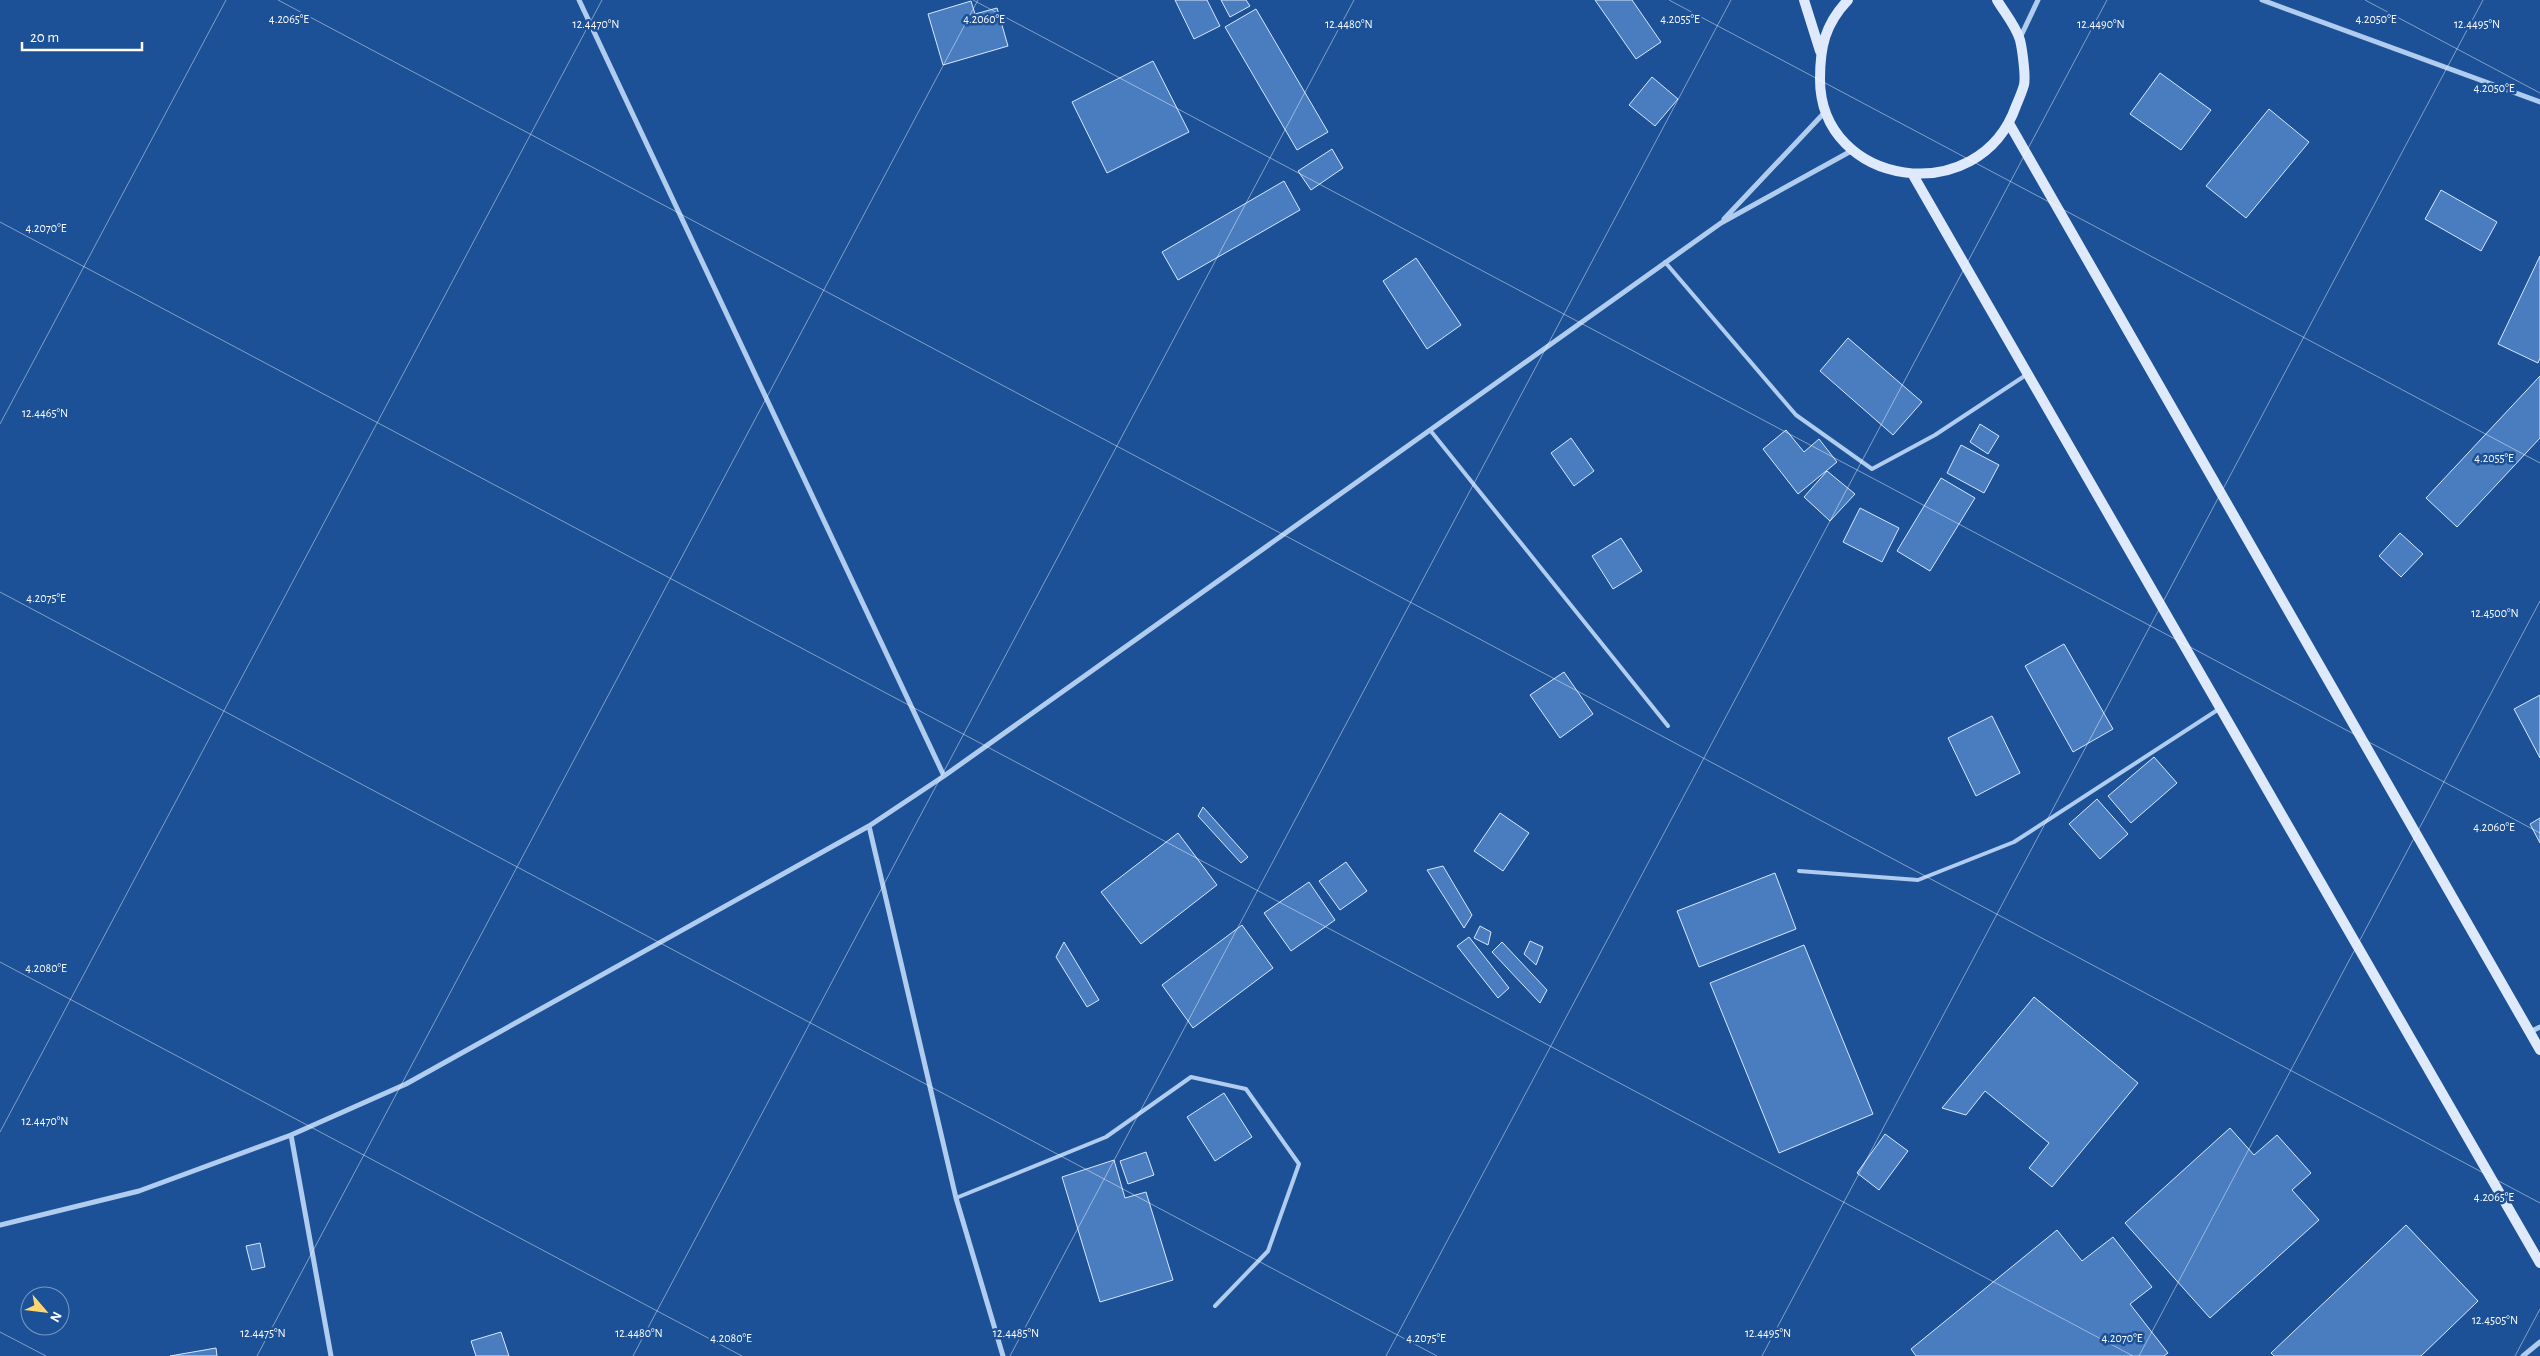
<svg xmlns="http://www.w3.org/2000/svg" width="2540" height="1356" font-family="'Alegreya Sans',sans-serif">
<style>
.building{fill:#497dbf;stroke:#d7e7fb}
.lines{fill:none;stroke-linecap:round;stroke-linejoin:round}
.service{stroke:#b0cdf0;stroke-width:4}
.minor{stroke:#b0cdf0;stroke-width:5}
.secondary{stroke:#deeafb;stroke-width:10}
.ticks{fill:none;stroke:#fff;stroke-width:1;stroke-opacity:0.45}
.ticks-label{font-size:12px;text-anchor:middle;fill:#fff;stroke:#1c5197;stroke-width:5;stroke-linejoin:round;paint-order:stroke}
</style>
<rect width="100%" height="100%" fill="#1c5197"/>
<path class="building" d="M1175 0H1207L1220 26 1194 39Z
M1221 0H1246L1250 6 1230 17Z
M1595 0H1632L1661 42 1636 59Z
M971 1 975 14 997 8 1008 46 943 65 928 14Z
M1256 9 1328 132 1297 150 1225 27Z
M1153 61 1189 132 1107 173 1072 102Z
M2160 73 2211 110 2181 150 2130 114Z
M1652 77 1678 99 1655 126 1629 105Z
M2269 109 2309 142 2246 218 2206 186Z
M1332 149 1343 168 1311 190 1298 171Z
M1284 181 1300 210 1178 280 1162 252Z
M2441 190 2497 222 2481 251 2425 219Z
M2540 256V358L2538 363 2498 344Z
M1416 258 1461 325 1427 349 1383 281Z
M1848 338 1922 402 1893 435 1820 371Z
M2540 376V438L2457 527 2426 498Z
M1980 424 1999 436 1988 454 1970 442Z
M1786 430 1804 452 1819 439 1837 462 1798 494 1763 449Z
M1571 438 1594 471 1574 486 1551 453Z
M1961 445 1999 465 1984 493 1947 473Z
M1827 471 1855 494 1830 521 1804 497Z
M1941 478 1975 498 1930 571 1897 551Z
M1860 508 1899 528 1882 562 1843 542Z
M2400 533 2423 554 2401 577 2379 556Z
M1621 538 1642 571 1613 589 1592 556Z
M2064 644 2113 729 2073 752 2025 666Z
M1564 672 1593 714 1560 738 1530 695Z
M2540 695V758L2514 709Z
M1992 716 2020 773 1976 796 1948 738Z
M2154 757 2177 783 2131 823 2108 796Z
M2097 799 2128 834 2100 859 2069 824Z
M1203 807 1248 857 1241 863 1198 816Z
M1500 813 1529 833 1503 871 1474 851Z
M2540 818V843L2530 824Z
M1178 833 1217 885 1141 944 1101 892Z
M1346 862 1367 891 1340 910 1319 881Z
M1443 866 1472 915 1464 928 1427 870Z
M1775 873 1796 929 1699 967 1677 911Z
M1309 882 1335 920 1291 951 1264 913Z
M1242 925 1273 968 1193 1028 1162 985Z
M1480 926 1491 932 1488 945 1474 938Z
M1469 937 1509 988 1498 998 1457 946Z
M1530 941 1543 947 1536 965 1524 954Z
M1064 942 1099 1000 1087 1007 1056 957Z
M1502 942 1547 990 1540 1003 1492 952Z
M1804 945 1873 1114 1779 1153 1710 983Z
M2034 997 2138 1083 2052 1187 2029 1168 2049 1143 1985 1091 1966 1115 1942 1108Z
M1224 1093 1252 1137 1215 1161 1187 1117Z
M2230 1128 2254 1155 2277 1135 2311 1173 2292 1190 2319 1220 2210 1318 2125 1223Z
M1885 1134 1908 1151 1879 1190 1857 1173Z
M1146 1152 1154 1175 1128 1184 1120 1161Z
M1114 1160 1125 1198 1146 1192 1173 1280 1100 1302 1062 1177Z
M2406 1225 2478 1301 2421 1356H2274L2271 1353Z
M2057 1230 2082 1261 2113 1237 2152 1287 2130 1304 2168 1353 2164 1356H1916L1911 1349Z
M260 1243 265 1267 252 1270 246 1246Z
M501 1332 509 1356H476L471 1341Z
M216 1348 217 1356H170Z"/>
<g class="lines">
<path class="service" d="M1665 262 1796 415 1872 469 1935 435 2026 375
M1430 430 1668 726
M1799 871 1918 880 2014 842 2219 709
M956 1198 1106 1137 1191 1077 1246 1089 1299 1164 1268 1251 1215 1306"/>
<path class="minor" d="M579 0 944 776
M2262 0 2540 102
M2020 38 2038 0
M1724 219 1825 112
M869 826 956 1198 1003 1356
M2530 1032 2540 1027
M291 1135 331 1356
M0 1225 139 1191 291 1135 406 1084 869 826 944 776 1721 223 1853 150
M2523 1356 2540 1342"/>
<path class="secondary" d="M1804 0 1820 51
M1848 0C1825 24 1820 47 1820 79 1820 187 1979 211 2016 106 2019 99 2022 92 2024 85 2026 76 2022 48 2020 40 2016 26 2004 12 1997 0
M2010 125 2540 1050
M1913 175 2540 1263"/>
</g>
<path class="ticks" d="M278 0 2540 1203M973 0 2540 833M1669 0 2540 463M2365 0 2540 93M0 222 2133 1356M0 424 226 0M0 592 1437 1356M0 962 742 1356M0 1132 602 0M0 1332 46 1356M257 1356 978 0M633 1356 1354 0M1010 1356 1731 0M1386 1356 2107 0M1762 1356 2483 0M2139 1356 2540 601M2515 1356 2540 1309"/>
<g class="ticks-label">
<text x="2376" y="23">4.2050°E</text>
<text x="289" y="23">4.2065°E</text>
<text x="984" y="23">4.2060°E</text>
<text x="1680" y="23">4.2055°E</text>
<text x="596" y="28">12.4470°N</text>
<text x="1349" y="28">12.4480°N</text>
<text x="2101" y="28">12.4490°N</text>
<text x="2477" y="28">12.4495°N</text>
<text x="2494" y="92">4.2050°E</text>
<text x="46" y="232">4.2070°E</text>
<text x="45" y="417">12.4465°N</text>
<text x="2494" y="462">4.2055°E</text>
<text x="46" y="602">4.2075°E</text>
<text x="2495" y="617">12.4500°N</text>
<text x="2494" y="831">4.2060°E</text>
<text x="46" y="972">4.2080°E</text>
<text x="45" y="1125">12.4470°N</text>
<text x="2494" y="1201">4.2065°E</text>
<text x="2495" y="1324">12.4505°N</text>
<text x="263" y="1337">12.4475°N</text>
<text x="639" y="1337">12.4480°N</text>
<text x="1016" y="1337">12.4485°N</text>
<text x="1768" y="1337">12.4495°N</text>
<text x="731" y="1342">4.2080°E</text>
<text x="1426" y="1342">4.2075°E</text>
<text x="2122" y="1342">4.2070°E</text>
</g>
<g transform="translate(45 1311) rotate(118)"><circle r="24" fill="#1c5197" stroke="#7797c1"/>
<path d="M0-4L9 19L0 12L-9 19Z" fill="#ffd66f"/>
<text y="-8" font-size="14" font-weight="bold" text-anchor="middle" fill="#ffffff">N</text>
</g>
<path d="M22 42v8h120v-8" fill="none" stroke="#ffffff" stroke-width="2.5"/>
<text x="30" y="42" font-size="15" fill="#ffffff" stroke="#1c5197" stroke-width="4" paint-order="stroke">20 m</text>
</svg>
